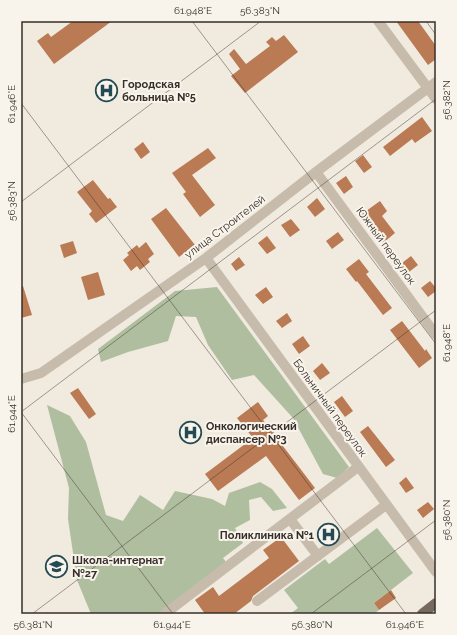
<svg xmlns="http://www.w3.org/2000/svg" width="457" height="635" font-family="Raleway,sans-serif">
<style>
.green{fill:#b0bea0}
.building{fill:#ba7a53}
.lines{fill:none;stroke-linecap:round;stroke-linejoin:round}
.minor{stroke:#c7bcac;stroke-width:10}
.major{stroke:#76695d;stroke-width:10}
.ticks{fill:none;stroke:#362f2a;stroke-width:1;stroke-opacity:0.45}
.labels{text-anchor:middle;dominant-baseline:central;stroke-width:4;stroke-linejoin:round;paint-order:stroke}
.poi-label{font-size:11px;font-weight:bold;fill:#362f2a;stroke:#f8f4eb;text-anchor:start}
.street-label{font-size:11px;fill:#362f2a;stroke:#f8f4eb}
.neatline{fill:none;stroke:#362f2a;stroke-width:1.5}
.ticks-label{font-size:10px;text-anchor:middle;fill:#362f2a}
</style>
<rect width="100%" height="100%" fill="#f0eadf"/>
<path class="green" d="M217 287 349 467 337 478 323 474 293 418 254 375 232 380 208 345 196 317 176 316 168 341 128 352 101 362 98 349 175 291Z
M47 405 70 416 86 442 106 515 123 521 140 495 163 510 175 491 212 499 225 506 229 493 260 482 272 489 287 508 273 511 261 497 249 500 250 520 235 528 243 543 223 558 226 562 159 614H91L77 580 68 519 69 488Z
M377 528 413 573 374 603 379 610 374 614H290L298 608 284 590 325 559 329 564Z"/>
<path class="building" d="M73 21H112L54 64 37 41 48 33 51 37Z
M396 21H418L436 46V59L428 65Z
M284 35 298 52 245 93 231 76 240 69 229 54 234 49 246 64 270 46 266 42 272 37 276 41Z
M422 117 432 131 415 143 412 139 390 156 383 147Z
M143 142 150 152 141 159 134 149Z
M208 148 216 158 192 175 215 205 200 217 183 194 186 192 172 173Z
M363 155 372 167 364 173 355 161Z
M346 176 353 187 344 194 336 183Z
M93 180 108 199 110 198 117 207 96 223 89 214 92 211 77 192Z
M317 198 325 209 315 217 307 207Z
M380 201 387 211 382 216 395 233 383 243 362 214Z
M166 208 195 245 179 257 151 219Z
M291 219 300 230 290 237 281 225Z
M338 232 344 240 332 249 326 241Z
M267 236 276 248 267 254 258 243Z
M73 241 77 253 64 258 60 245Z
M146 242 154 254 148 259 150 262 140 270 137 266 131 271 123 260 129 255 127 253 137 245 139 248Z
M411 256 418 265 409 272 402 263Z
M239 257 245 265 236 271 231 264Z
M359 259 369 272 366 274 392 308 383 315 357 281 356 282 346 269Z
M98 272 105 295 88 300 81 277Z
M430 281 436 288V291L428 297 421 288Z
M21 286H23L32 315 21 318Z
M266 287 273 297 263 304 255 295Z
M287 313 292 321 282 328 276 321Z
M402 321 425 351 426 349 432 358 419 368 390 330Z
M303 336 310 346 299 354 292 344Z
M322 363 330 373 320 380 313 371Z
M78 388 96 414 89 419 70 393Z
M342 396 353 411 345 417 334 402Z
M258 402 268 416 263 420 315 488 299 500 266 456 218 491 205 474 253 438 237 418Z
M368 426 395 460 386 467 360 432Z
M406 477 414 488 406 493 399 483Z
M428 502 434 509 423 518 417 510Z
M281 537 299 561 253 596 251 601 234 614H205L195 600 213 587 219 596 269 558 263 550Z
M391 590 396 598 379 610 374 603Z"/>
<g class="lines">
<path class="minor" d="M378 21 436 99
M316 172 436 335
M206 258 436 572
M21 379 41 373 206 258 316 172 436 82
M290 519 318 556
M257 601 386 505
M167 614 166 613 358 467"/>
<path class="major" d="M422 614 436 603"/>
</g>
<path class="ticks" d="M192 21 436 344M426 21 436 35M21 103 406 614M21 202 261 21M21 412 173 614M21 412 436 99M32 614 436 310M311 614 436 520"/>
<defs>
<symbol id="hospital-ring" viewBox="-11 -11 22 22"><circle r="9.5" fill="#f8f4eb" stroke="#244a53" stroke-width="1.5"/><path d="M-5-5h3v3.5h4V-5h3V5h-3V1.5h-4V5h-3Z" fill="#244a53"/></symbol>
<symbol id="school-ring" viewBox="-11 -11 22 22"><circle r="9.5" fill="#f8f4eb" stroke="#244a53" stroke-width="1.5"/><path d="M0-5L7-2L0 1L-7-2ZM-4 1L0 2.5L4 1V4Q0 6-4 4Z" fill="#244a53"/></symbol>
</defs>
<g fill-rule="evenodd">
<use href="#hospital-ring" x="94" y="78" width="25" height="25"/>
<use href="#hospital-ring" x="178" y="420" width="25" height="25"/>
<use href="#hospital-ring" x="316" y="522" width="25" height="25"/>
<use href="#school-ring" x="44" y="554" width="25" height="25"/>
</g>
<g class="labels">
<g class="poi-label">
<text x="122" y="84">Городская<tspan x="122" dy="13">больница №5</tspan></text>
<text x="206" y="426">Онкологический<tspan x="206" dy="13">диспансер №3</tspan></text>
<text x="314" y="535" text-anchor="end">Поликлиника №1</text>
<text x="72" y="560">Школа-интернат<tspan x="72" dy="13">№27</tspan></text>
</g>
<g class="street-label">
<text transform="translate(225 227) rotate(-37)">улица Строителей</text>
<text transform="translate(386 246) rotate(54)">Южный переулок</text>
<text transform="translate(330 408) rotate(54)">Больничный переулок</text>
</g>
</g>
<rect width="457" height="635" fill="none" stroke="#f8f4eb" stroke-width="44"/>
<rect x="22" y="22" width="413" height="591" class="neatline"/>
<g class="ticks-label">
<text x="193" y="14">61.948°E</text>
<text x="260" y="14">56.383°N</text>
<text transform="translate(446 100) rotate(-90)" y="4">56.382°N</text>
<text transform="translate(11 104) rotate(-90)" y="4">61.946°E</text>
<text transform="translate(11 201) rotate(-90)" y="4">56.383°N</text>
<text transform="translate(446 343) rotate(-90)" y="4">61.948°E</text>
<text transform="translate(11 414) rotate(-90)" y="4">61.944°E</text>
<text transform="translate(446 520) rotate(-90)" y="4">56.380°N</text>
<text x="33" y="628">56.381°N</text>
<text x="172" y="628">61.944°E</text>
<text x="312" y="628">56.380°N</text>
<text x="405" y="628">61.946°E</text>
</g>
</svg>
